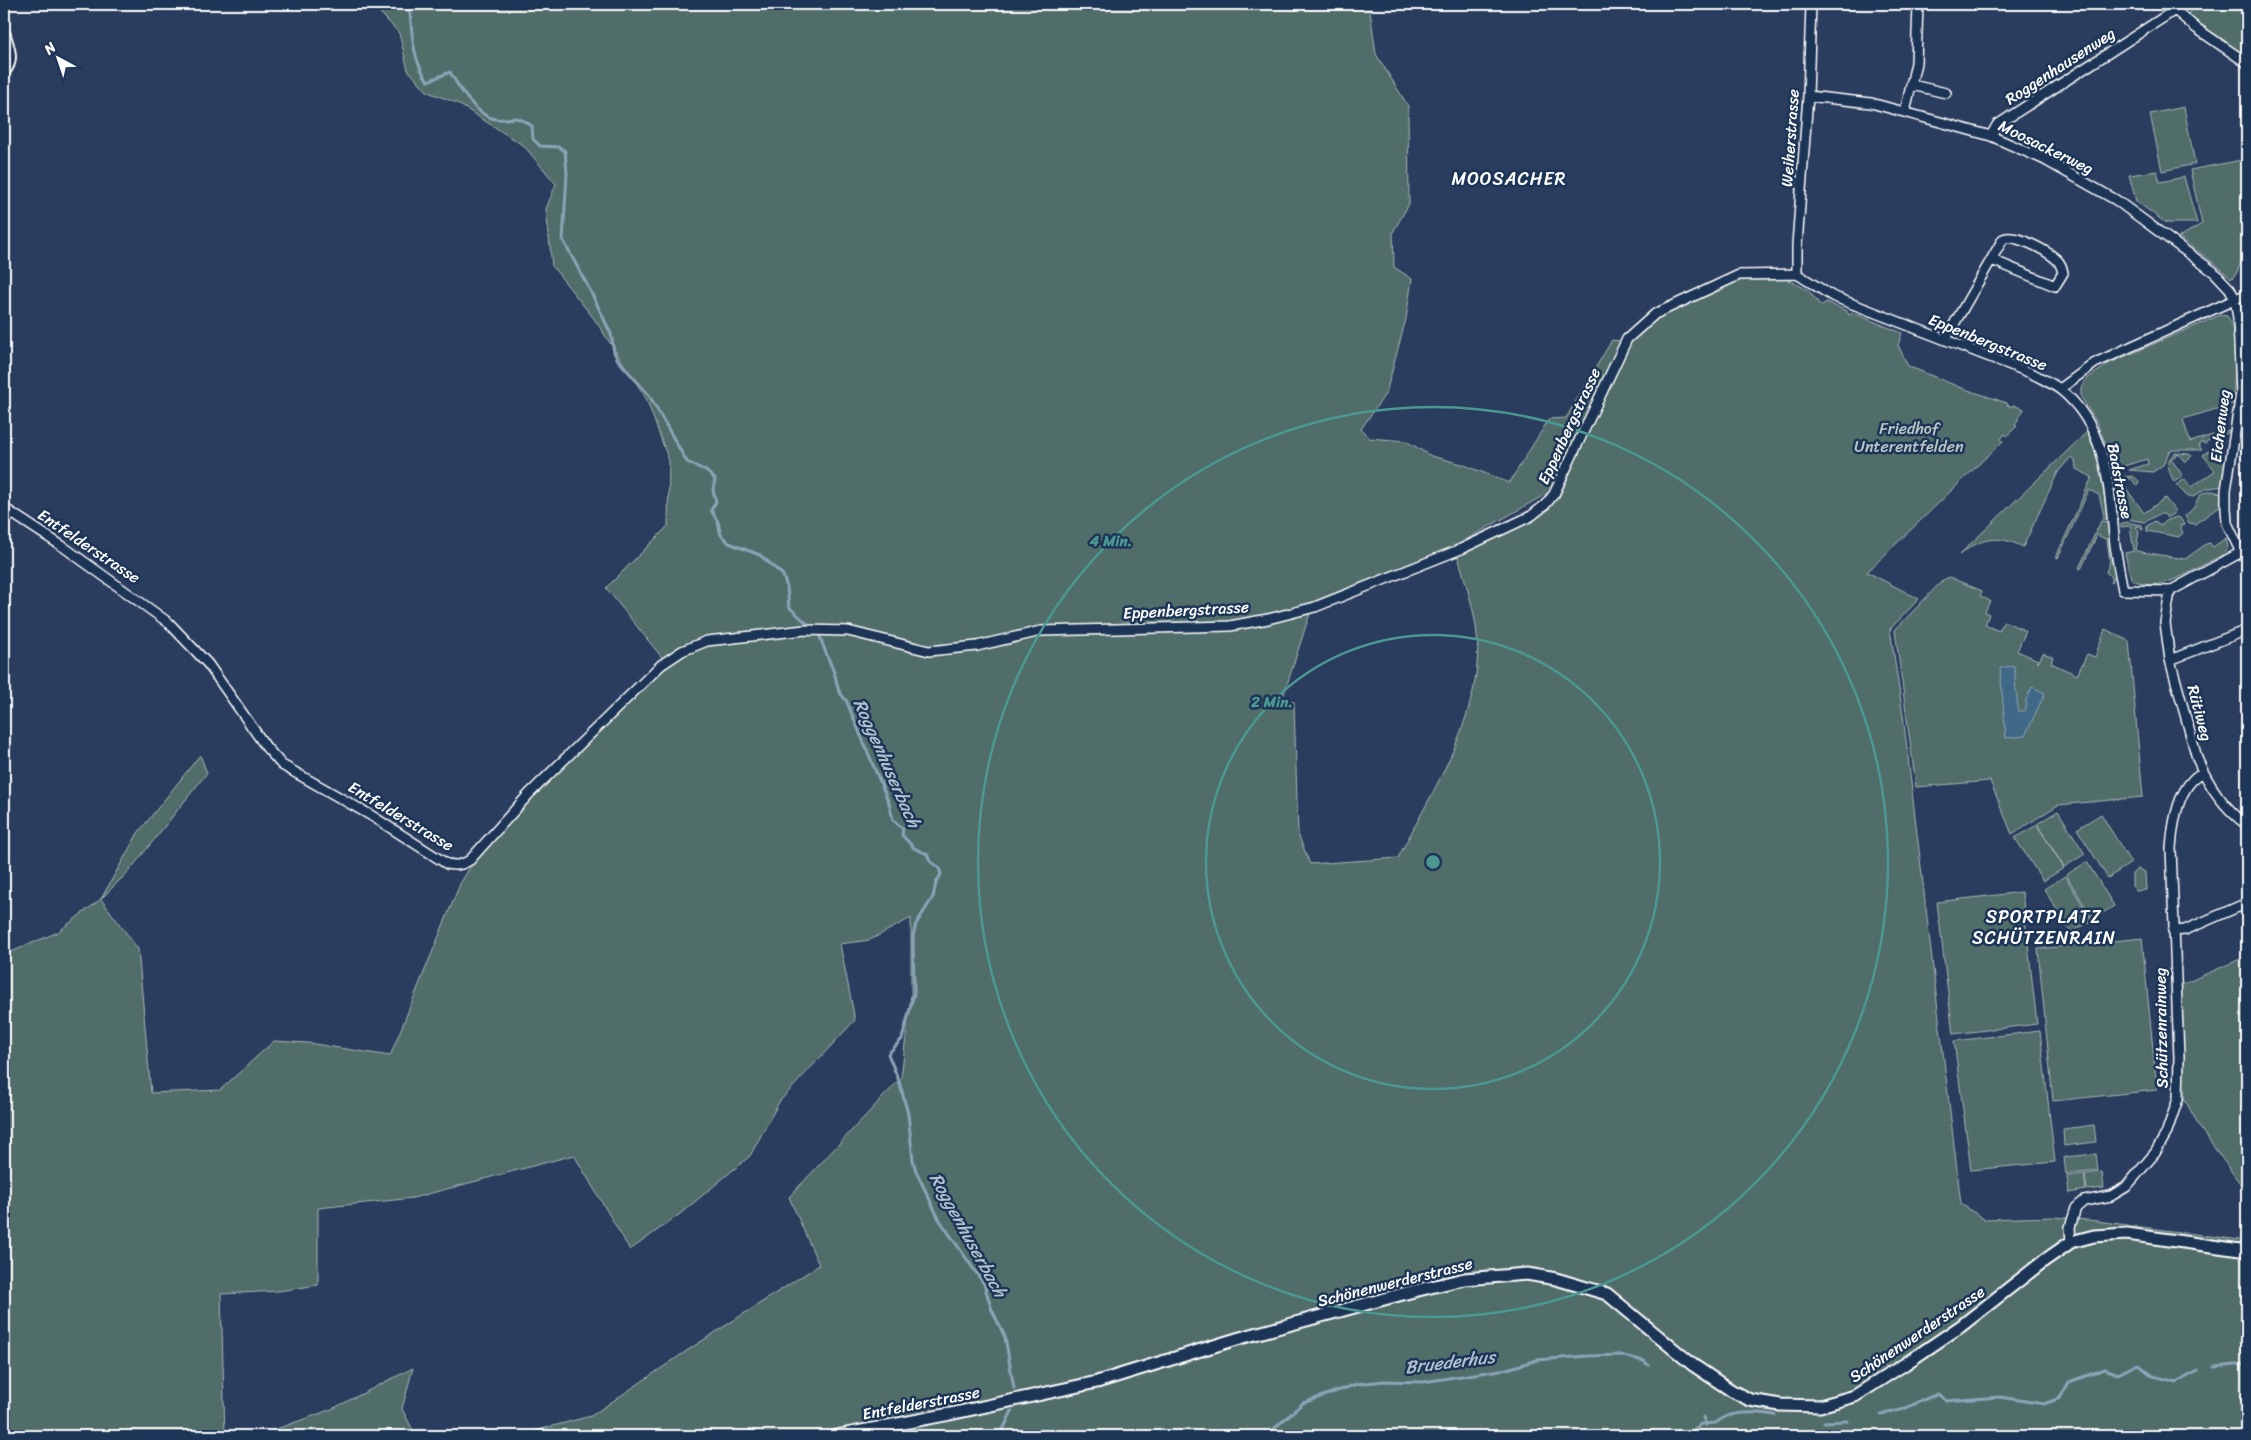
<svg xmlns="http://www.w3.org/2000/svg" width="2251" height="1440" font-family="Sriracha,sans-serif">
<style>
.green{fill:#516d6b;stroke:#a8b6b5;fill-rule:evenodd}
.water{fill:#406787;stroke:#8ca4b7}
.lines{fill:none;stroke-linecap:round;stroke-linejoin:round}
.stream{stroke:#8ca4b7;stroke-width:3}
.minor-casing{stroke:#fff;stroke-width:12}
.tertiary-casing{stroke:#fff;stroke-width:15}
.minor{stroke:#1d3557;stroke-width:9}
.tertiary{stroke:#1d3557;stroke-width:11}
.ring{fill:none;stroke:#4b9892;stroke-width:2.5}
.labels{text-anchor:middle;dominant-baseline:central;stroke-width:5;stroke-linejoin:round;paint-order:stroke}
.street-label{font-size:16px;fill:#fff;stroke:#1d3557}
.park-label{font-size:16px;fill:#b9c5c4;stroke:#1d3557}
.neighbourhood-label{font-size:18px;letter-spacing:1px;fill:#fff;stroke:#1d3557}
.water-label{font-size:18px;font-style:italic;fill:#b3c2cf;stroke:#1d3557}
.centre{fill:#4b9892;stroke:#1d3557;stroke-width:2.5}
.ring-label{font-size:15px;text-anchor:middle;font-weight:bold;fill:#4b9892;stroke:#1d3557;stroke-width:5;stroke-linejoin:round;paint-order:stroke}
</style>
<rect width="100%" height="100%" fill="#2b3d5e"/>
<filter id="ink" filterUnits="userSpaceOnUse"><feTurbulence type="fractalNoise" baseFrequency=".02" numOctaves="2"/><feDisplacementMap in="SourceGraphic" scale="10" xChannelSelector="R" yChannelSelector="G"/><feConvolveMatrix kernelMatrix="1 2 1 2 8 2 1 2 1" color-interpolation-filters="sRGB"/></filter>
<g filter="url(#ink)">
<path class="green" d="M372 4H1369L1376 54 1408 106 1409 204 1393 232 1394 267 1412 279 1406 319 1386 393 1361 429 1369 438 1406 441 1431 456 1462 464 1509 483 1549 419 1566 418 1612 340 1625 342 1560 486 1462 542 1559 498 1633 333 1655 314 1739 275 1775 273 1808 290 1821 306 1826 302 1847 311 1849 315 1853 313 1902 333 1898 345 1908 366 1959 387 2007 403V405L2012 407 2013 405 2024 409 2015 425 2017 426 2007 436 2005 434 2001 439 2003 441 1867 572 1919 599 1890 629 1903 715 1961 1204 1984 1219 2055 1217 2097 1221 2247 1241V1436H515L591 1416 688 1350 819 1265 789 1197 901 1078 911 994V918L870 940 840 944 855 1020 779 1102 750 1156 680 1214 630 1250 574 1155 413 1198 318 1208V1285L279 1291 221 1294 225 1436H4V955L58 932 101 899 138 833 200 755 207 773 130 870 101 899 138 949 151 1093 220 1090 274 1041 308 1043 390 1056 460 884 469 869 523 805 668 665 606 588 668 526 669 461 646 398 595 320 552 266 546 209 556 184 524 146 457 103 428 92 408 70 399 33ZM1455 546C1462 572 1475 609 1477 635 1484 714 1432 791 1398 858L1310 864 1298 834 1294 702 1282 700 1314 601Z
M2198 4H2247V58L2187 14Z
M2184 107 2195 164 2162 171 2150 114Z
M2247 159V249L2236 274 2231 279 2219 267 2179 237 2202 224 2190 170Z
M2157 171 2160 182 2184 177 2197 223H2166L2136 201 2129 175Z
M2220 315 2227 316C2238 325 2234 388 2233 404L2183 419 2190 442 2229 430V432L2216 440 2213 437 2204 444 2202 442 2198 445 2202 450H2173L2169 452 2163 465 2153 472 2129 470 2148 464 2147 459 2117 468H2112L2105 442 2097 423 2081 397V388L2085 380 2110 363Z
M2088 431 2099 464 2108 519H2102L2104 515 2099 495 2089 490 2058 558 2056 557 2092 477 2076 469 2075 460 2071 457 2058 472 2023 547C1997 534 1982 538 1959 555Z
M2217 444H2220L2218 459 2226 460 2222 486 2205 489 2193 497 2186 495 2176 485 2185 479 2191 487 2215 471 2203 455Z
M2175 453 2189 454 2192 456 2185 462 2178 454 2171 459 2183 476 2174 482C2169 472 2164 460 2175 453Z
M2133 476 2139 481 2137 486 2131 478 2123 484 2144 513 2165 498 2175 511 2174 514 2167 518 2164 514H2159L2145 522 2120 518 2114 483 2125 477Z
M2212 491 2221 493 2220 506 2195 524 2189 523 2185 516C2188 512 2192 511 2194 507 2199 497 2198 493 2212 491Z
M2176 517 2180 518 2185 525 2180 526 2183 533 2179 537 2147 531V526L2155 521 2158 525H2162L2166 521Z
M2101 521 2109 522 2116 576 2111 583V577L2106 572 2110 562 2107 540 2097 535 2081 569 2079 568Z
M2125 522 2142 525 2143 530 2139 526 2136 527 2139 531 2136 551 2185 559 2206 544 2210 543 2213 547 2226 538 2228 548 2223 555C2217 558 2208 562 2203 565 2185 575 2153 595 2131 578L2125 553 2134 551 2130 526 2121 527V524Z
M1949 577 1982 591 1980 596 1990 601 1985 612 1989 614 1985 625 1999 631 2004 621 2026 631 2017 651 2038 660V663L2043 653 2053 657 2051 663 2077 675 2087 654 2095 657 2105 629 2129 641 2143 797 2058 805 2012 834 1990 781 1916 787 1895 630 1943 580Z
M2058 811 2085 854 2064 867 2037 824Z
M2101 814 2131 863 2108 878 2077 829Z
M2037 825 2064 868 2043 881 2015 838Z
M2087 862 2114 906 2093 919 2066 875Z
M2138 869 2145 872 2146 890 2136 891 2132 886V874Z
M2065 876 2092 920 2071 933 2044 889Z
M2022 892 2037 1024 1953 1034 1937 902Z
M2142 938 2157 1090 2053 1101 2038 949Z
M2247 956V1193L2200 1128 2184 1098 2181 985Z
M2040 1031 2055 1162 1971 1170 1954 1041Z
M2094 1125 2096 1142 2064 1146 2063 1129Z
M2096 1154 2098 1171 2066 1174 2064 1157Z
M2102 1172 2104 1188 2087 1190 2085 1174Z
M2084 1174 2086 1190 2069 1193 2067 1176Z
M413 1368 402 1409 416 1436H257L332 1409Z"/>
<path class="water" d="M2014 666 2018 711H2024L2027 703 2025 702 2032 687 2045 693 2025 736 2006 738 2000 668Z"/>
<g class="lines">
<path class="stream" d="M399 4 410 12C412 36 413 61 428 81L450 72C459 88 477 116 495 119 515 121 511 112 532 126L533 139 540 146 559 147 565 151 567 174 563 240 593 296 611 334 614 352 618 360 649 395 687 462 706 471 715 479 713 490 716 502 711 510 718 522 721 535 729 543 760 555 783 575 787 588 789 607 810 626
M820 637C824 649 829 660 834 672 838 684 836 691 846 700L889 803 893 820 903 829 902 835 914 848 927 854 930 861 939 868 941 874 936 883 933 897 916 924 913 936 914 993 902 1039 888 1054 899 1081 908 1114 913 1160 916 1171 939 1219 984 1284 992 1310 1005 1337 1014 1388
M2214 1367 2247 1364
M1881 1414C1906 1412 1915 1402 1938 1394L1946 1401 2000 1397 2044 1404 2060 1398 2069 1382 2105 1369 2118 1374 2138 1364 2153 1376 2177 1382 2198 1371
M1703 1417 1706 1425
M1824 1422 1848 1421
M1000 1436 1012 1411
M1269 1436V1433L1303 1403 1357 1384 1384 1381 1423 1382 1507 1369 1537 1360 1587 1356 1620 1355 1644 1361 1648 1365
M1686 1436 1701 1424 1716 1423C1728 1410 1759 1412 1775 1415"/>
<defs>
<path id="minor" d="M2168 4 2196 28 2247 63
M1912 85 1946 93
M1808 96 1871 103 1991 136 2045 160 2116 200 2214 272 2230 289 2235 299 2238 318 2241 393 2226 490V508L2227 523 2241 553
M1905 112 1916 63 1918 4
M1991 136 1997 125 2175 10
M1797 274V245L1808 96 1811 4
M1945 340 2003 239C2015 233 2047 251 2056 259 2061 263 2062 268 2063 273L2055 286 1992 260
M2060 389 2095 363 2247 294
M4 508 65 548 169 623 208 664 266 747 282 765 372 816 447 864C457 866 462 865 470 860L529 794 661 665 682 651 707 641 805 630 848 631 929 651 977 646 1041 631 1230 626 1268 619 1315 607 1461 549 1531 516 1545 505 1554 494 1627 339 1655 314 1739 275 1797 274 1832 296 2031 373C2040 378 2052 383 2061 390 2108 428 2109 489 2115 545 2117 560 2120 575 2123 590L2170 591 2247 549
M2170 591 2165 623 2170 660 2197 758C2208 785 2224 808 2247 825
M2170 660 2247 630
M2173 931 2185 930 2247 903
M2071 1242 2070 1227 2076 1208 2084 1201 2111 1196 2126 1187 2155 1153 2166 1134 2178 1099 2179 1057 2171 848C2173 822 2178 785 2203 772"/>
<path id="tertiary" d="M4 34C8 47 14 60 4 71
M836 1436 950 1414 1097 1382 1240 1338 1410 1292 1464 1279 1527 1274 1556 1279 1607 1294 1693 1365 1732 1391 1750 1400 1780 1405 1820 1406 1855 1396 1905 1364 1961 1326 2045 1260 2071 1242 2094 1236 2127 1234 2247 1251"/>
</defs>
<use href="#minor" class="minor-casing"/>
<use href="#tertiary" class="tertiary-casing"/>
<use href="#minor" class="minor"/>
<use href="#tertiary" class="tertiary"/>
</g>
</g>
<g class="ring">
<circle cx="1433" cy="862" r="227"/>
<circle cx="1433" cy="862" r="455"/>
</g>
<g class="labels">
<g class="street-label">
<text transform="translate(2060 66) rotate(-33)">Roggenhausenweg</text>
<text transform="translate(1790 138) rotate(-86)">Weiherstrasse</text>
<text transform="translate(2046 147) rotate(26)">Moosackerweg</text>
<text transform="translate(1988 342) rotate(22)">Eppenbergstrasse</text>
<text transform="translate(1569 426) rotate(-65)">Eppenbergstrasse</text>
<text transform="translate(2220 426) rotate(-83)">Eichenweg</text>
<text transform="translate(2120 481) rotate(79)">Badstrasse</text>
<text transform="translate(89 546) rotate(34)">Entfelderstrasse</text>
<text transform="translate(1186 610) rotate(-3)">Eppenbergstrasse</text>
<text transform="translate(2200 713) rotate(75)">Rütiweg</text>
<text transform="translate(401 816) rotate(31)">Entfelderstrasse</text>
<text transform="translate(2161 1028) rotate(-91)">Schützenrainweg</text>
<text transform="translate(1395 1282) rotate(-14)">Schönenwerderstrasse</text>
<text transform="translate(1917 1334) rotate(-34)">Schönenwerderstrasse</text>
<text transform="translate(921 1403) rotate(-11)">Entfelderstrasse</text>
</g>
<g class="park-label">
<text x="1909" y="428">Friedhof<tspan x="1909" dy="18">Unterentfelden</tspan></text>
</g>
<g class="neighbourhood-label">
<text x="1509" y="179">MOOSACHER</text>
<text x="2044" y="917">SPORTPLATZ<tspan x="2044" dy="21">SCHÜTZENRAIN</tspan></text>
</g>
<g class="water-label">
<text transform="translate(887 763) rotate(66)">Roggenhuserbach</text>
<text transform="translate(968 1235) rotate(61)">Roggenhuserbach</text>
<text transform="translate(1450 1362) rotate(-7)">Bruederhus</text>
</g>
</g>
<circle cx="1433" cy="862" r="8" class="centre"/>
<g class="ring-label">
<text x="1111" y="546">4 Min.</text>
<text x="1272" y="707">2 Min.</text>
</g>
<rect width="2251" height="1440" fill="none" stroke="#1d3557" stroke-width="20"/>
<rect x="10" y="10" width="2231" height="1420" fill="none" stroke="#fff" stroke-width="2" filter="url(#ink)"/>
<g transform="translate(58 58) rotate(320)" stroke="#1d3557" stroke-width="4" paint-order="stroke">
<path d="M0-4L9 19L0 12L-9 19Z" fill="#ffffff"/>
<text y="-8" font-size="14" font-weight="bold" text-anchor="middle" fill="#ffffff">N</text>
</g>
</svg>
